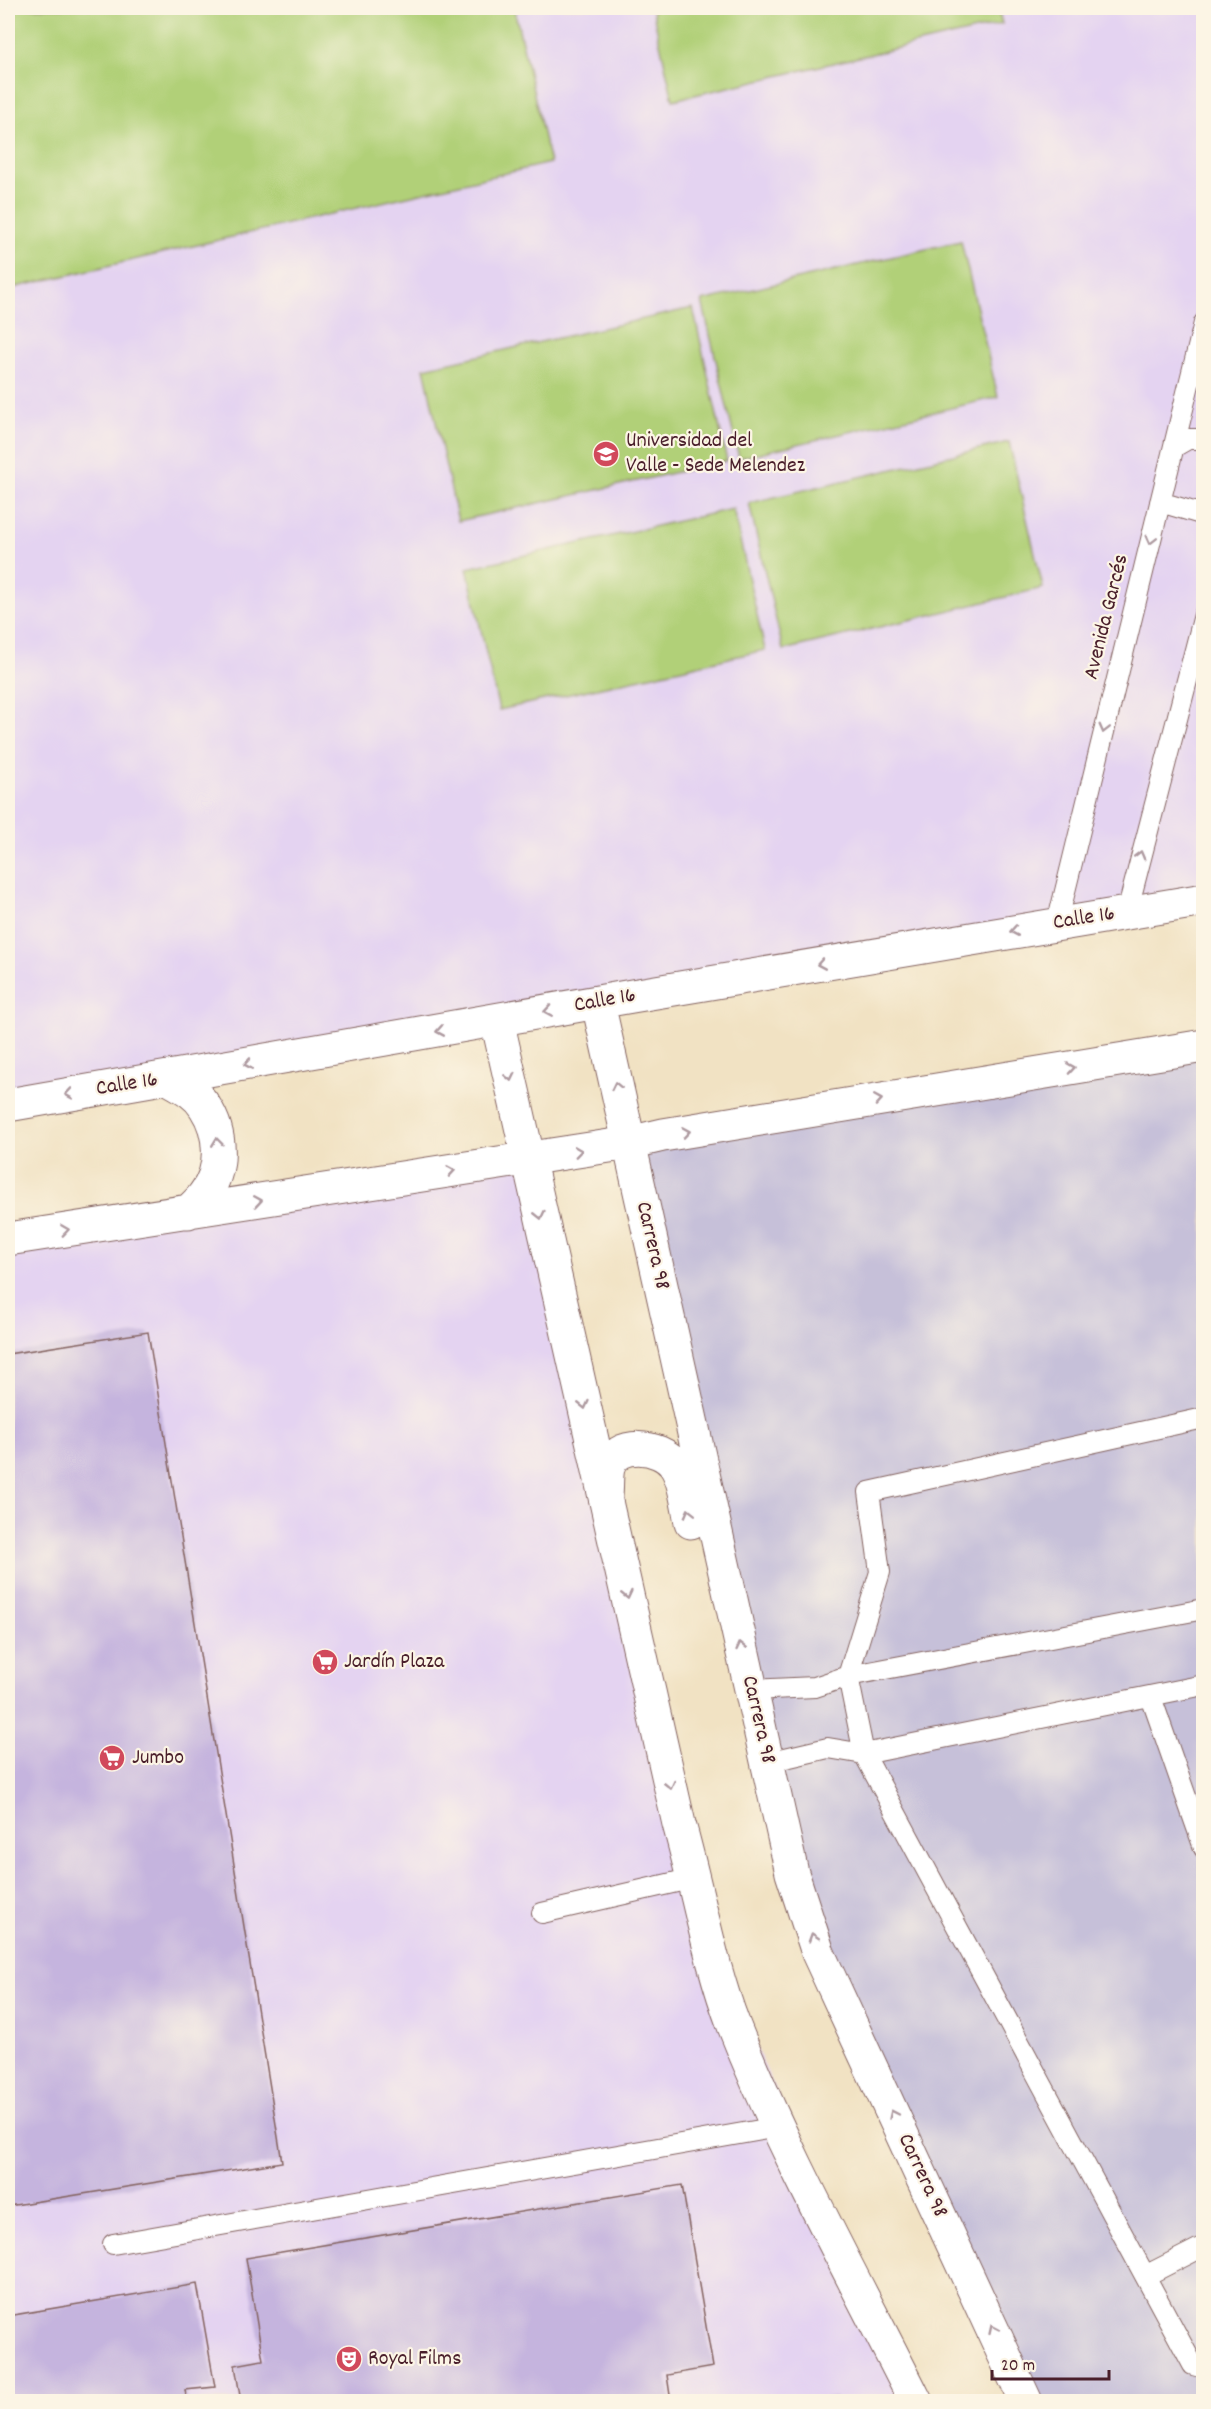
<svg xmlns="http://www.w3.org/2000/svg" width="1211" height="2409" font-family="Dekko,sans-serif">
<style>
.built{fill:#e4d3f1}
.industrial{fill:#c6c0d9}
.green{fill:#b1d078;stroke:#7e7852;stroke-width:1.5}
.building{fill:#c5b4de}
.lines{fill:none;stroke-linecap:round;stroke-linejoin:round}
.service-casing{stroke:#846360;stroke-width:22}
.tertiary-casing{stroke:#846360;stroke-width:35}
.service{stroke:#fff;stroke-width:20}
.tertiary{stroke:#fff;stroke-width:33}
.oneway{stroke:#ae9aa0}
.labels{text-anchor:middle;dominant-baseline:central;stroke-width:4.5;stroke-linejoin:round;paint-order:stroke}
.poi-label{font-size:22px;fill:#4a1f2b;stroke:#fcf5e5;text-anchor:start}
.street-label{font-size:22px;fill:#4a1f2b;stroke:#fcf5e5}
</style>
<rect width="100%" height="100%" fill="#fcf5e5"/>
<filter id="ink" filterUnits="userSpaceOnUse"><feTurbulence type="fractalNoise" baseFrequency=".0167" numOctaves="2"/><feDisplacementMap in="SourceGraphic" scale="12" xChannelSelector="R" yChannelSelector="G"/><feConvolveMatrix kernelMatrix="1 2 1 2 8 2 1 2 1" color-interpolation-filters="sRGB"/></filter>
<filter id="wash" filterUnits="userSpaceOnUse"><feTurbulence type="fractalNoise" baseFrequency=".008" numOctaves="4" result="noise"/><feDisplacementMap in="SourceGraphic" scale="24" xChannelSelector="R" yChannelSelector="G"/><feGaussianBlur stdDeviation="1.35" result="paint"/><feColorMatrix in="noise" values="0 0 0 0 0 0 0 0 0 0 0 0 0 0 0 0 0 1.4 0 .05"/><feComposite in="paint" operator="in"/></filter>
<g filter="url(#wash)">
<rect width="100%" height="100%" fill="#f1e2c3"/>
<path class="built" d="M8 8H1203V900L8 1105Z
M527 1158 710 1946 916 2401H8V1239Z"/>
<path class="industrial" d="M1203 1046V2401H1026L818 1953 629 1143Z"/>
<path class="green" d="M8 8H514L550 163 8 289Z
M652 8H998L1002 24 673 100Z
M961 241 998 397 739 458 702 301Z
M693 308 727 461 458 521 424 368Z
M1009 442 1043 588 783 650 749 503Z
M733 509 765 650 499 710 467 568Z"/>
<g id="blocks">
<path class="building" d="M148 1332 282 2162 8 2206V1354Z
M682 2185 713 2367 667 2375 671 2402H241L235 2365 263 2360 246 2258Z
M197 2284 215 2387 185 2390 187 2402H8V2316Z
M836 2397 838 2402H817V2400Z"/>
</g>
</g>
<g filter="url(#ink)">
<use href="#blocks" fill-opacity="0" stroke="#846360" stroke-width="1.5"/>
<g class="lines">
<defs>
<path id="service" d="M1174 447 1188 439H1204
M1160 502 1204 515
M1127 912 1204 615
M1057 924 1204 323
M1204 1418 869 1492 880 1572 848 1676 864 1754 1193 2365 1204 2368
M751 1690 815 1687 848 1676 1204 1609
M1151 1697 1204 1848
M768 1762 828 1748 864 1754 1204 1685
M542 1913 694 1878
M113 2244 778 2127
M1145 2276 1204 2246"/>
<path id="tertiary" d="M598 1003 792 1873 818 1953 1026 2402
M497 1020 679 1824C698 1891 709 1961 734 2026 785 2155 854 2278 916 2402
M168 1078C182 1086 197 1093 205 1107 222 1133 224 1170 204 1195 200 1201 193 1207 188 1212
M8 1105 632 996 1204 900
M8 1239 629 1143 663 1135 1204 1046
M606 1496C607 1487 606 1476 608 1468 616 1440 660 1445 674 1464 685 1478 687 1504 691 1522"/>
</defs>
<use href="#service" class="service-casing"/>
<use href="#tertiary" class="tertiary-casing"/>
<use href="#service" class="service"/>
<use href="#tertiary" class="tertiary"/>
</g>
<defs><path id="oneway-chevron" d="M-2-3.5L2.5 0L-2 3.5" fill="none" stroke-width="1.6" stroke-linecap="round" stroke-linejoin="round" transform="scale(1.5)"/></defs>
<g class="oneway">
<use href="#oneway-chevron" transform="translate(1151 540) rotate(104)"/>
<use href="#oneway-chevron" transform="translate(1104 729) rotate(104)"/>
<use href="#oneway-chevron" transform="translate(1140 855) rotate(-75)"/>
<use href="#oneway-chevron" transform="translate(1014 931) rotate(170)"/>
<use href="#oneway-chevron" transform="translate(821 964) rotate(170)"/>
<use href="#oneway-chevron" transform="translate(548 1011) rotate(171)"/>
<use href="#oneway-chevron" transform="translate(440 1031) rotate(170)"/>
<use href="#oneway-chevron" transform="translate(248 1064) rotate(170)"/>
<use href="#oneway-chevron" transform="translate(1071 1068) rotate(-9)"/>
<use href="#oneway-chevron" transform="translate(510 1077) rotate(78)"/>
<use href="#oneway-chevron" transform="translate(616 1086) rotate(-102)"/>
<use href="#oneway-chevron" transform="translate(69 1094) rotate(171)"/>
<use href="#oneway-chevron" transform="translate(878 1100) rotate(-9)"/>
<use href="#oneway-chevron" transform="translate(686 1132) rotate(-9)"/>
<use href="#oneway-chevron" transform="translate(217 1142) rotate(-97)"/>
<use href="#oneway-chevron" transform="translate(578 1151) rotate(-8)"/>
<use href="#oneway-chevron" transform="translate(451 1171) rotate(-9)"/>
<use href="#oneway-chevron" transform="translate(258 1201) rotate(-9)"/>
<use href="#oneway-chevron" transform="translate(540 1215) rotate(77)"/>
<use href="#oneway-chevron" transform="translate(65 1230) rotate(-8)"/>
<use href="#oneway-chevron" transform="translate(584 1405) rotate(77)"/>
<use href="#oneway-chevron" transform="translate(689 1513) rotate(-104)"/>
<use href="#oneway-chevron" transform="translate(627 1595) rotate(77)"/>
<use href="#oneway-chevron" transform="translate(741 1646) rotate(-103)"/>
<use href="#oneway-chevron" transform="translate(670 1785) rotate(77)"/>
<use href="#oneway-chevron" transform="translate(813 1937) rotate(-108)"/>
<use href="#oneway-chevron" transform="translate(893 2114) rotate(-115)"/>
<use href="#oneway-chevron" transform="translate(993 2329) rotate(-115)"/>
</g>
</g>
<defs>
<symbol id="university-disc" viewBox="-11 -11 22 22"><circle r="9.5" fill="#d1495b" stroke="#fcf5e5"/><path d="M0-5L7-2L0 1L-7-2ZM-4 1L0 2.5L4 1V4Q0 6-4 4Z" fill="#fff"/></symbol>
<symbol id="supermarket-disc" viewBox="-11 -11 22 22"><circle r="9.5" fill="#d1495b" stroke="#fcf5e5"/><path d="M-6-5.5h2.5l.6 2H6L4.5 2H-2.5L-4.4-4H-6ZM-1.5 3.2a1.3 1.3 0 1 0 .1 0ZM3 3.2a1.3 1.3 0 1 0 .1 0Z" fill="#fff"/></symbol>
<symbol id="theatre-disc" viewBox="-11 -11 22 22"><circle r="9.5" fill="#d1495b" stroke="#fcf5e5"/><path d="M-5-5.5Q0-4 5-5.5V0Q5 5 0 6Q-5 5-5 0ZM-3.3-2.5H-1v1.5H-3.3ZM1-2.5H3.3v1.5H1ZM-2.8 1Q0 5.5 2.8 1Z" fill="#fff"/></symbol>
</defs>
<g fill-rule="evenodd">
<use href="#university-disc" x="591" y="439" width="30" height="30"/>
<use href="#supermarket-disc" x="310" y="1647" width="30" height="30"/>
<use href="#supermarket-disc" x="97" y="1743" width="30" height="30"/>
<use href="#theatre-disc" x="334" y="2344" width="30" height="30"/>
</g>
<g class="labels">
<g class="poi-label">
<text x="626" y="441">Universidad del<tspan x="626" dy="25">Valle - Sede Melendez</tspan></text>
<text x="344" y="1662">Jardín Plaza</text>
<text x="132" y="1758">Jumbo</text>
<text x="368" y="2359">Royal Films</text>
</g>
<g class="street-label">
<text transform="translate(1107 617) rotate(-76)">Avenida Garcés</text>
<text transform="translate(1084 919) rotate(-9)">Calle 16</text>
<text transform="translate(605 1001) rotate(-10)">Calle 16</text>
<text transform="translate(127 1085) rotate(-9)">Calle 16</text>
<text transform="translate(652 1246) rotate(77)">Carrera 98</text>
<text transform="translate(758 1720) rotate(77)">Carrera 98</text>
<text transform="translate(922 2176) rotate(65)">Carrera 98</text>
</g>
</g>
<rect width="1211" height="2409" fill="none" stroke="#fcf5e5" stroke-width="30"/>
<path d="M992 2370v9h117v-9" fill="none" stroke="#4a1f2b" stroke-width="3"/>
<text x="1001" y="2370" font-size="18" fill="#4a1f2b" stroke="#fcf5e5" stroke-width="4.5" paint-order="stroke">20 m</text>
</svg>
